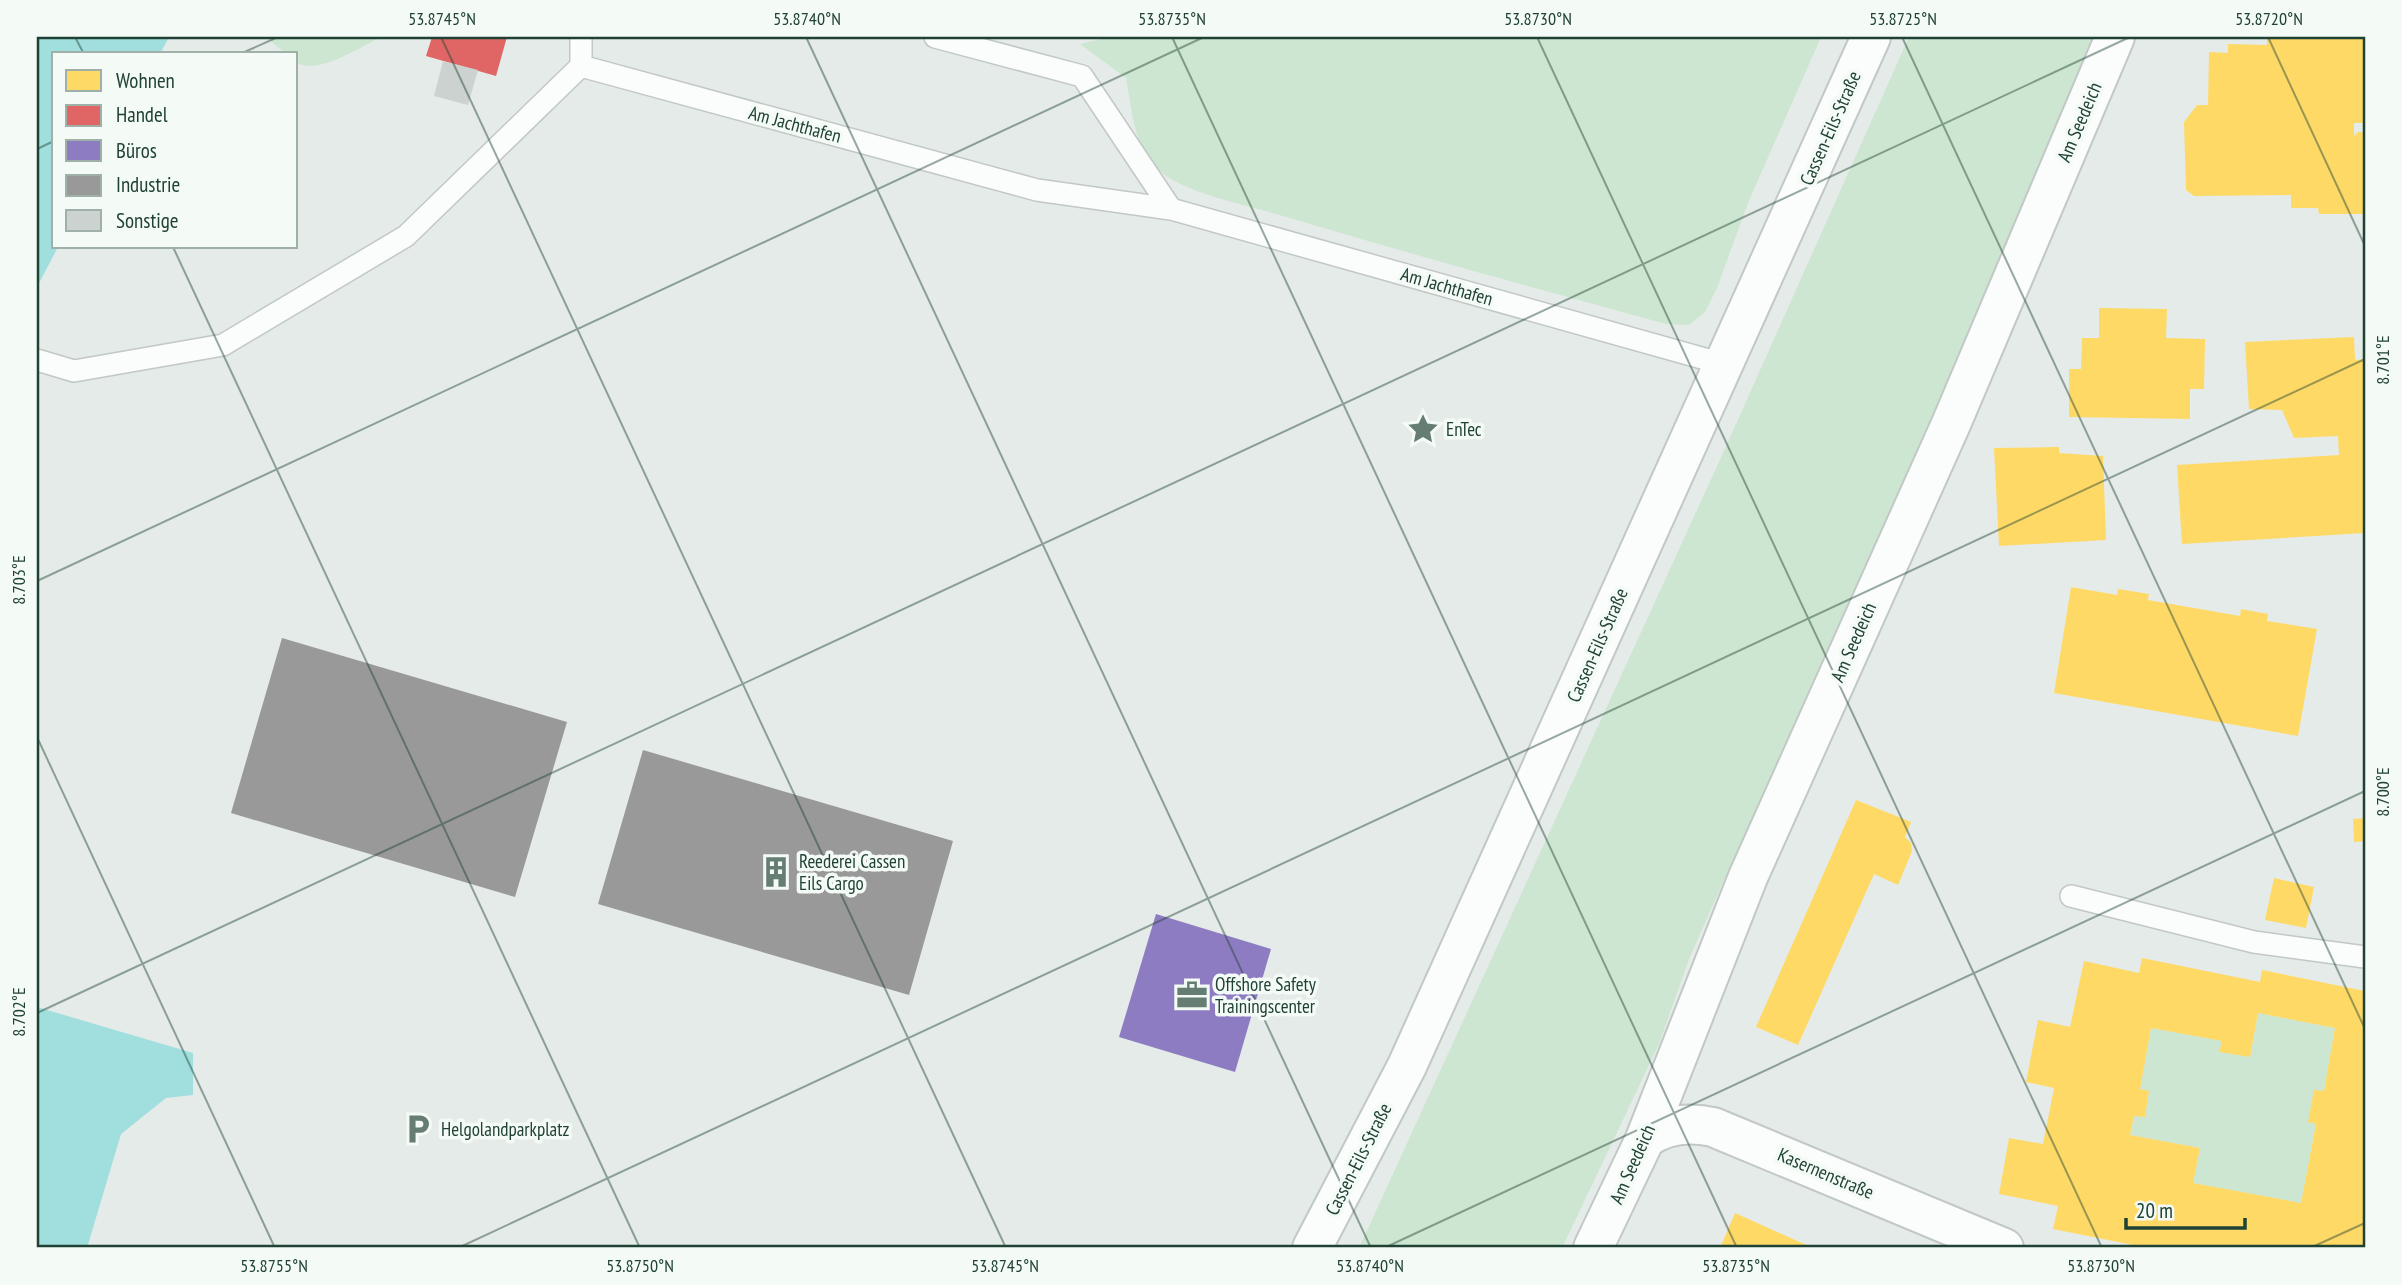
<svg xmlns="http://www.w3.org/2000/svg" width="2402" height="1285" font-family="'PT Sans Narrow',sans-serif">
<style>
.green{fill:#cde6d1}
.water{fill:#a1dede}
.homes{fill:#ffd966;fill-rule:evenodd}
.shops{fill:#e06666}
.offices{fill:#8e7cc3}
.industry{fill:#999}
.building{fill:#ccd2cf}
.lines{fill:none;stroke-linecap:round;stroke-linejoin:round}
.lane-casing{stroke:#c2c8c5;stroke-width:24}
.street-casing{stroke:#c2c8c5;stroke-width:42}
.lane{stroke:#fbfcfc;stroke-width:21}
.street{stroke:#fbfcfc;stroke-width:38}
.ticks{fill:none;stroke:#204234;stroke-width:2;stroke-opacity:0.45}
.labels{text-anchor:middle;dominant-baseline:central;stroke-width:7;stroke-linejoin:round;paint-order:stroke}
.street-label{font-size:19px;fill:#204234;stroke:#f4faf6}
.poi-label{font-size:19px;fill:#204234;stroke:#f4faf6;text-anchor:start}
.neatline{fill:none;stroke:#204234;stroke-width:2.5}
.ticks-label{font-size:18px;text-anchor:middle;fill:#204234}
</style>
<rect width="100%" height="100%" fill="#e5ebe8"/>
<path class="green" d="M266 37H381C362 46 315 77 296 62V54H286Z
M1110 37H1821L1748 203 1717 288 1705 312 1689 325 1666 324C1538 289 1410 254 1283 216 1248 205 1185 194 1159 170 1133 147 1132 109 1126 78L1080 44Z
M1909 37H2101L1904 489 1724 880 1689 959 1659 1044 1562 1248H1359L1719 462Z
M2258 1013 2335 1028 2324 1091 2314 1090 2309 1122 2316 1124 2301 1203 2193 1183 2200 1148 2130 1135 2134 1116 2145 1117 2149 1091 2140 1089 2151 1028 2222 1041 2220 1052 2250 1057Z"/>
<path class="water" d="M37 37H169L160 54H54V247H58L37 287Z
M37 1007 193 1053V1095L166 1098 121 1134 87 1248H37Z"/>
<path class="homes" d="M2267 37H2365V123H2354V136L2358 132H2365V214H2319L2318 208H2291V195L2194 196 2186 190 2184 122 2197 105H2208L2209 52 2228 53V44L2267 45Z
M2099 308 2167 309 2166 338 2205 339 2204 389H2190V419L2069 417V369H2081L2082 338H2099Z
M2354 337 2355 360 2365 359V533L2182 544 2177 465 2339 455 2338 436 2294 438 2282 410 2249 409 2245 342Z
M2059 447V453L2103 456 2106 540 1999 546 1994 448Z
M2071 587 2117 595 2118 589 2149 594 2148 600 2240 616 2241 609 2268 614 2267 621 2317 629 2298 736 2054 693Z
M1856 800 1911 822 1905 837 1911 843 1912 851 1898 885 1874 874 1798 1045 1756 1027Z
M2365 818V841L2354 842 2353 819Z
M2274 878 2314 887 2306 928 2265 920Z
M2142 958 2260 982 2262 970 2365 991V1248H2148L2053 1229 2058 1206 1999 1194 2009 1138 2043 1144 2054 1088 2026 1082 2038 1020 2070 1027 2084 961 2139 973ZM2258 1013 2335 1028 2324 1091 2314 1090 2308 1122 2316 1124 2301 1203 2193 1183 2200 1148 2130 1135 2134 1116 2145 1117 2149 1091 2140 1089 2151 1028 2222 1041 2219 1052 2250 1057Z
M1735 1213 1813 1248H1720Z"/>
<path class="shops" d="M432 37H507L496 76 426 56Z"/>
<path class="offices" d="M1156 914 1271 949 1235 1072 1119 1037Z"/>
<path class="industry" d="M282 638 567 722 515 897 231 813Z
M643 750 953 841 909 995 598 904Z"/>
<path class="building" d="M443 61 478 70 468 105 434 96Z"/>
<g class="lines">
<defs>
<path id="lane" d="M935 37 1082 76 1171 209
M581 66 1037 190 1171 209 1723 364
M581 66V37
M37 360 74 371 223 345 406 236 581 66
M2071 896 2254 942 2365 957"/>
<path id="street" d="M1645 1139C1665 1124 1690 1122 1713 1127L2004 1248
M1312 1248 1407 1066 1871 37
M1593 1248 1645 1139 1748 877 1951 424 2115 37"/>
</defs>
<use href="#lane" class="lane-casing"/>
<use href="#street" class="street-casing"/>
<use href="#lane" class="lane"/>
<use href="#street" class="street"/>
</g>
<path class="ticks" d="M75 37 84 54M441 37 1006 1248M806 37 1371 1248M1172 37 1737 1248M1537 37 2102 1248M1902 37 2365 1029M2268 37 2365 246M240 54 278 37M37 149 54 141M173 247 640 1248M37 581 1204 37M37 737 275 1248M37 1013 2130 37M458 1248 2365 359M1384 1248 2365 791M2310 1248 2365 1223"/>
<defs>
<symbol id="sight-bare" viewBox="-9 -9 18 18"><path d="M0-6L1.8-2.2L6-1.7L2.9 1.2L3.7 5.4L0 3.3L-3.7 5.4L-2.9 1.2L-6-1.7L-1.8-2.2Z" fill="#657d73" stroke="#f4faf6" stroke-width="2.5" paint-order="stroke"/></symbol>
<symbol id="building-bare" viewBox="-9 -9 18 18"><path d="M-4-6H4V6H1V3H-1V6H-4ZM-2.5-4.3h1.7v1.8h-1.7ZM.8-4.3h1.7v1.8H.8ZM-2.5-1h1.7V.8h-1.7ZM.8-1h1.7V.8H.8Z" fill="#657d73" stroke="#f4faf6" stroke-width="2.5" paint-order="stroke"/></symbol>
<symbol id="office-bare" viewBox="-9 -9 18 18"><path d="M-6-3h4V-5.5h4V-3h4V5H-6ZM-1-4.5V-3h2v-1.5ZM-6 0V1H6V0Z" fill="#657d73" stroke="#f4faf6" stroke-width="2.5" paint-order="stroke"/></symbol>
<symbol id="parking-bare" viewBox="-9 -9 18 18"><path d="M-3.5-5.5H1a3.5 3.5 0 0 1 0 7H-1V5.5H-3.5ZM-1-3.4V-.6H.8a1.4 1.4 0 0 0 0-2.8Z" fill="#657d73" stroke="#f4faf6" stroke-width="2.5" paint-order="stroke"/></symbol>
</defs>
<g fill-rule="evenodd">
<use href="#sight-bare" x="1401" y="407" width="44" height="44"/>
<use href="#building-bare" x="754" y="850" width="44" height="44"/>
<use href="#office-bare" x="1170" y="973" width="44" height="44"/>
<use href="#parking-bare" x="396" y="1107" width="44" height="44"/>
</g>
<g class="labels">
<g class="street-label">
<text transform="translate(2079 122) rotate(-67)">Am Seedeich</text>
<text transform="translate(795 124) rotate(15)">Am Jachthafen</text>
<text transform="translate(1830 128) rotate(-66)">Cassen-Eils-Straße</text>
<text transform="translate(1447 286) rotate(16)">Am Jachthafen</text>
<text transform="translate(1853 642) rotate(-66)">Am Seedeich</text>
<text transform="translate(1597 645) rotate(-66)">Cassen-Eils-Straße</text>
<text transform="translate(1358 1159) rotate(-63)">Cassen-Eils-Straße</text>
<text transform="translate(1632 1164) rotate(-66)">Am Seedeich</text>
<text transform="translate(1826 1173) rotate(23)">Kasernenstraße</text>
</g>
<g class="poi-label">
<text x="1446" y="429">EnTec</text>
<text x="799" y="861">Reederei Cassen<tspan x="799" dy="22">Eils Cargo</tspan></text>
<text x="1215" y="984">Offshore Safety<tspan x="1215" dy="22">Trainingscenter</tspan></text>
<text x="441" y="1129">Helgolandparkplatz</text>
</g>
</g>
<rect width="2402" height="1285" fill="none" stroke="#f4faf6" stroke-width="77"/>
<rect x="52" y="52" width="245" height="196" fill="#f4faf6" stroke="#9fb0a8" stroke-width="2"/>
<rect x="66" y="70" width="35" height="21" fill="#ffd966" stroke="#9fb0a8" stroke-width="2"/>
<text x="116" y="88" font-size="21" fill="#204234">Wohnen</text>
<rect x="66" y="105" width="35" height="21" fill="#e06666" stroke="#9fb0a8" stroke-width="2"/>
<text x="116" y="122" font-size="21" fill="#204234">Handel</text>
<rect x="66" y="140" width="35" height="21" fill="#8e7cc3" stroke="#9fb0a8" stroke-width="2"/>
<text x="116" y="158" font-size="21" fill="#204234">Büros</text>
<rect x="66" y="175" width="35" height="21" fill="#999999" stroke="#9fb0a8" stroke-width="2"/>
<text x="116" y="192" font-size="21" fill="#204234">Industrie</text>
<rect x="66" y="210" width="35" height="21" fill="#ccd2cf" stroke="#9fb0a8" stroke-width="2"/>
<text x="116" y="228" font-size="21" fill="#204234">Sonstige</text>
<path d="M2126 1218v10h119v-10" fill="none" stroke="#204234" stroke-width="3.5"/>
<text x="2136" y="1218" font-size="21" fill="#204234" stroke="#f4faf6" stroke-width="5" paint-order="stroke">20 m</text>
<rect x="38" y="38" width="2326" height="1208" class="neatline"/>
<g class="ticks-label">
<text x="442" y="25">53.8745°N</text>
<text x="807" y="25">53.8740°N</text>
<text x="1172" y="25">53.8735°N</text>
<text x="1538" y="25">53.8730°N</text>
<text x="1903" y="25">53.8725°N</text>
<text x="2269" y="25">53.8720°N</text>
<text transform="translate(2383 360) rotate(-90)" y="6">8.701°E</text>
<text transform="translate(19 580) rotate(-90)" y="6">8.703°E</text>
<text transform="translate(2383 792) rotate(-90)" y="6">8.700°E</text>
<text transform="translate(19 1012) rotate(-90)" y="6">8.702°E</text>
<text x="274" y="1272">53.8755°N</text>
<text x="640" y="1272">53.8750°N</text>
<text x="1005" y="1272">53.8745°N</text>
<text x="1370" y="1272">53.8740°N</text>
<text x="1736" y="1272">53.8735°N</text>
<text x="2101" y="1272">53.8730°N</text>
</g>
</svg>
